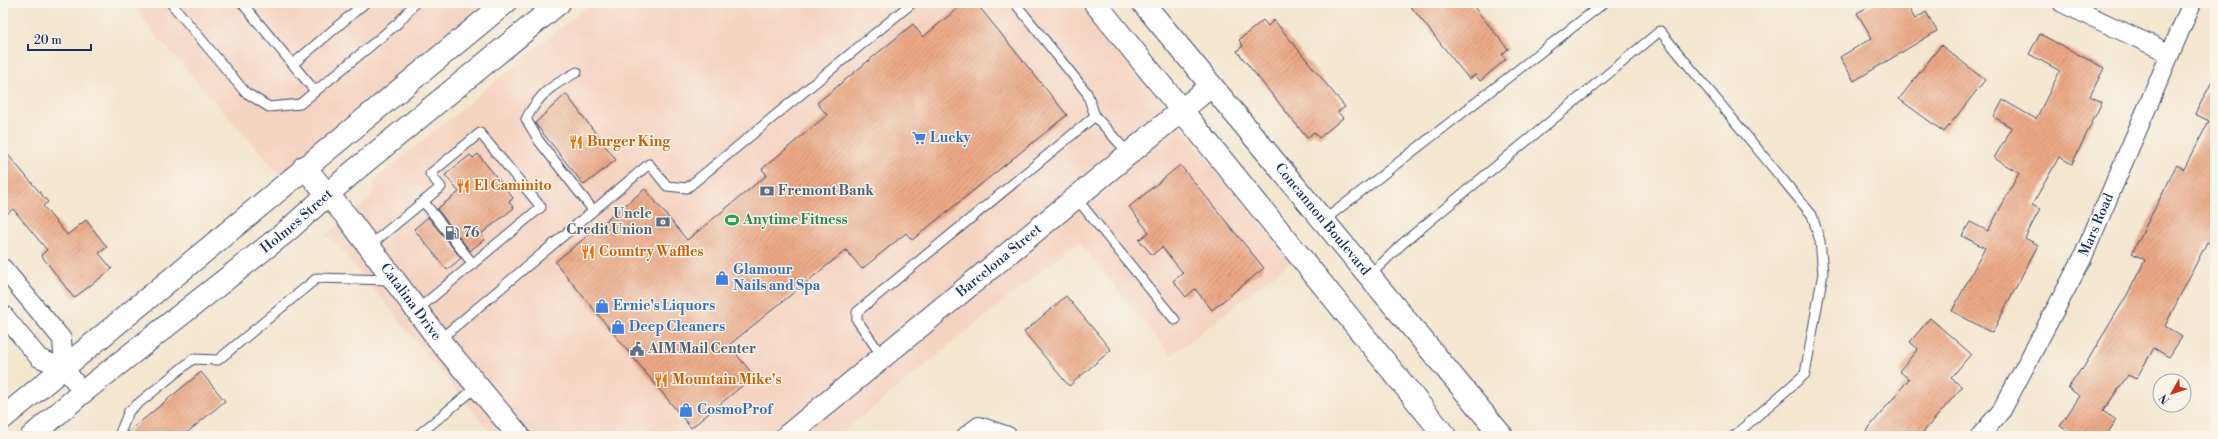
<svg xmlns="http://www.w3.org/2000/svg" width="2218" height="439" font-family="'Libre Bodoni',serif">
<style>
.built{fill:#f5d3c1}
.building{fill:url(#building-hatch)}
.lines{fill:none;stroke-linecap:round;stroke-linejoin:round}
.service-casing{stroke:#3c4a6f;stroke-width:11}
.minor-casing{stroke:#3c4a6f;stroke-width:20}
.tertiary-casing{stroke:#3c4a6f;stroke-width:24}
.secondary-casing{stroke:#3c4a6f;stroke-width:24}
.service{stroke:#fff;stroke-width:9}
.minor{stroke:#fff;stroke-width:18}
.tertiary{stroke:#fff;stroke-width:22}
.secondary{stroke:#fff;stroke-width:22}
.labels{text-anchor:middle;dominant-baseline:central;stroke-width:3;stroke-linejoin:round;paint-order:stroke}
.shop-label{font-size:14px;font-weight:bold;fill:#366cbe;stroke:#f7f3e8;text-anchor:start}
.food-label{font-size:14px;font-weight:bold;fill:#c56008;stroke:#f7f3e8;text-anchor:start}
.service-label{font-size:14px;font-weight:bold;fill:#4e5e75;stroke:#f7f3e8;text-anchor:start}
.leisure-label{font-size:14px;font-weight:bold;fill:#27864d;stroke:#f7f3e8;text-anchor:start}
.street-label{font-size:14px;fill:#1b2f5e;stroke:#f7f3e8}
</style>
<defs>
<pattern id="building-hatch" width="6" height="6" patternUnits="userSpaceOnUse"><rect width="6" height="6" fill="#eca885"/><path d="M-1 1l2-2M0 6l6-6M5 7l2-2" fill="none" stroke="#be8970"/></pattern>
</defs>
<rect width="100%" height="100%" fill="#f7f3e8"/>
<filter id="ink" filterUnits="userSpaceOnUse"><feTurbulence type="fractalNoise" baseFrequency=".025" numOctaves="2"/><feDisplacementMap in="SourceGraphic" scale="8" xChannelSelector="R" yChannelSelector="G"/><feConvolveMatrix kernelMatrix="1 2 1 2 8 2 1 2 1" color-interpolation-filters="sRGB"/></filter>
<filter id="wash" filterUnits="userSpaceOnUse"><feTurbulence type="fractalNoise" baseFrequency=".012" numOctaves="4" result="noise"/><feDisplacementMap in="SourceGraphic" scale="16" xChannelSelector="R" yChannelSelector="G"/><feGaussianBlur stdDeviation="0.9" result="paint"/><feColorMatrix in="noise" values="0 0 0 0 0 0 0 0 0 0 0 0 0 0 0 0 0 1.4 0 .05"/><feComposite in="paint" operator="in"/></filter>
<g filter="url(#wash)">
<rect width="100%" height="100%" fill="#f4e6cf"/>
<path class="built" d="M134 3H484L463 24 280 175 148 27Z
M591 3H1081L1291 261 1171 356 1078 241 838 436H493L341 249 333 240 325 236 371 198 375 180Z"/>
<g id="blocks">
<path class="building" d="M964 3H976L1067 115 912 240 906 233 862 269 846 250 729 345 754 376 691 428 555 262 645 189 687 240 767 175 762 169 827 115 817 103 913 24 923 37Z
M1408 3H1471L1508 49 1502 54 1506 59 1480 81 1475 75 1469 79Z
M1875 3H1906L1915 19 1926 12 1937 31 1854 81 1840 57 1872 38 1857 13Z
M1263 20 1268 26 1274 20 1345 107 1338 112 1343 118 1319 138 1314 132 1307 138 1237 51 1243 46 1239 40Z
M2040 34 2104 68 2090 96 2102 102 2072 164 2059 157 2032 205 2040 209 2025 238 2038 245 1992 333 1952 311 1985 248 1962 236 1970 222 1988 231 2019 173 1994 158 2012 128 1994 117 2003 100 2036 119 2060 71 2029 54Z
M1941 45 1985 80 1944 132 1899 99Z
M2215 76V247L2207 242 2165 326 2182 337 2169 357 2154 348 2136 379 2128 375 2103 411 2116 420 2106 436H2076L2060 426 2080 396 2068 388 2081 369 2082 370 2127 295 2145 260 2132 253 2177 165 2184 169 2209 121 2195 114Z
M566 94 616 160 584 185 535 123Z
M3 149 48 202 43 206 67 235 86 220 107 247 99 253 112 269 74 298 41 255 47 250 13 209 3 217Z
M478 154 513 198 509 202 514 208 481 234 485 239 470 251 437 209 459 192 445 175 470 155 473 158Z
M1180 165 1264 268 1212 310 1195 289 1186 297 1173 281 1183 273 1162 247 1152 255 1139 240 1149 232 1129 207Z
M428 217 461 258 447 270 414 229Z
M1066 296 1111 350 1069 386 1024 332Z
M1930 318 1971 354 1951 378 1962 387 1920 436H1862L1909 379 1899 371 1918 349 1910 342Z
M201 372 225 401 183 436H129L128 432Z"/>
</g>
</g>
<g filter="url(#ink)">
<use href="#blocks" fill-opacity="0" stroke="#3c4a6f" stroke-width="1"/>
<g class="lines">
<defs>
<path id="service" d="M171 3 245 92 269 107 300 104 398 23 415 3
M242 3 315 91
M1015 3 1087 93 1095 116 1128 153
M293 64 365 3
M577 72C551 86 540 93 526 119L539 141 593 210
M1076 198 1175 320
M423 201 473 264
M1323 221 1604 3
M369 246 441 187 430 174 480 133 541 207 417 310
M1369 276 1403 243 1660 31 1812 215 1820 241 1823 273 1805 374 1734 436
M439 340 649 164 667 186 687 188 912 3
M882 356 857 320V312L1095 116
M123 436 120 433 129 411 193 359 218 360 317 278 391 280
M417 436 478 386"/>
<g id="minor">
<path d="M2062 3 2169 53"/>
<path d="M3 268 62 339 64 368"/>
<path d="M3 314 39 358 64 368 83 392"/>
<path d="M966 436 979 426 1008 436"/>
<path id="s1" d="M1980 436 2002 410 2082 259 2192 3"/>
</g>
<g id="tertiary">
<path id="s2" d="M304 167 348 218 439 340 519 436"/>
<path id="s3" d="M787 436 1211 86"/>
</g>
<g id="secondary">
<path d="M1095 3 1445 436"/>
<path id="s4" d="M1143 3 1502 436"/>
<path d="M3 418 505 3"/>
<path id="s5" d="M32 436 83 392 287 231 354 171 559 3"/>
</g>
</defs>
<use href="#service" class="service-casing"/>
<use href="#minor" class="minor-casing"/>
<use href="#tertiary" class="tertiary-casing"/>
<use href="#secondary" class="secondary-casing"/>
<use href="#service" class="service"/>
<use href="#minor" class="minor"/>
<use href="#tertiary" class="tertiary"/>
<use href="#secondary" class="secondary"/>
</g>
</g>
<defs>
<symbol id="supermarket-bare" viewBox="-9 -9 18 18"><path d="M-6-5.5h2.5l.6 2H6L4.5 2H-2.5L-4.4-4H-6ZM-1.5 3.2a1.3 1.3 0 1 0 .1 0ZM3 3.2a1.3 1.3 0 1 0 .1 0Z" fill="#3f7fe0" stroke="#f7f3e8" stroke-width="2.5" paint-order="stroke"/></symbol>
<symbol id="restaurant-bare" viewBox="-9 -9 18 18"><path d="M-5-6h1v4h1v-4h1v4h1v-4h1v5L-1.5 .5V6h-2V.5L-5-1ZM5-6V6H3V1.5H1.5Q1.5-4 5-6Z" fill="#e8710a" stroke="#f7f3e8" stroke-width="2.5" paint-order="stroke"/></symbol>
<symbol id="bank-bare" viewBox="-9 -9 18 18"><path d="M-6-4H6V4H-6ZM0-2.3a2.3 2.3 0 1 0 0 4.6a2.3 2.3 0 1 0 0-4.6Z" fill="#5c6f8a" stroke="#f7f3e8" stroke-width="2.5" paint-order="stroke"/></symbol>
<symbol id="stadium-bare" viewBox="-9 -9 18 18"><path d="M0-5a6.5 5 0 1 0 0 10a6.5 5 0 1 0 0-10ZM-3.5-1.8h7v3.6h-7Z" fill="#2e9e5b" stroke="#f7f3e8" stroke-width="2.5" paint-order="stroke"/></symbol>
<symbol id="fuel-bare" viewBox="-9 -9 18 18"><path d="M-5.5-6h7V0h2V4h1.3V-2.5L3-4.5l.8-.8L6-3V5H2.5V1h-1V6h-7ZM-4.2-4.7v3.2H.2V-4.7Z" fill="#5c6f8a" stroke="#f7f3e8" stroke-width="2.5" paint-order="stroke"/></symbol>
<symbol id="shop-bare" viewBox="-9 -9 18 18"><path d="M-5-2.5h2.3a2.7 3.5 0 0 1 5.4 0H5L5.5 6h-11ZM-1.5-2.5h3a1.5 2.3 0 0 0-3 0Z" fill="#3f7fe0" stroke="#f7f3e8" stroke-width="2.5" paint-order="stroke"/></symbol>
<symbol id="civic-bare" viewBox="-9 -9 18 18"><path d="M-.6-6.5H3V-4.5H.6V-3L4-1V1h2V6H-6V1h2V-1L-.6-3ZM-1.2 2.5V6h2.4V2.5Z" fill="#5c6f8a" stroke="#f7f3e8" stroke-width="2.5" paint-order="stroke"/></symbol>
</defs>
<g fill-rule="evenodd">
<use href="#supermarket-bare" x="909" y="128" width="20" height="20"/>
<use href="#restaurant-bare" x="566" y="132" width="20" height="20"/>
<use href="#restaurant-bare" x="453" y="176" width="20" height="20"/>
<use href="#bank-bare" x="757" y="181" width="20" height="20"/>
<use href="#stadium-bare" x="722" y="210" width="20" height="20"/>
<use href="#bank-bare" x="653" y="212" width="20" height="20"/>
<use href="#fuel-bare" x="442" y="223" width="20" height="20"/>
<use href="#restaurant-bare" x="578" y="242" width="20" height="20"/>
<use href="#shop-bare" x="712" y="268" width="20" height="20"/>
<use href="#shop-bare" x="592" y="296" width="20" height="20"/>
<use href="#shop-bare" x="608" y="317" width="20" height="20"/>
<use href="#civic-bare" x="627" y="339" width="20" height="20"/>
<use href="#restaurant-bare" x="651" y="370" width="20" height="20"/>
<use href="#shop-bare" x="676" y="400" width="20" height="20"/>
</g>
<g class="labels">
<g class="shop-label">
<text x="930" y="138">Lucky</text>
<text x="733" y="270">Glamour<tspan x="733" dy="16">Nails and Spa</tspan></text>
<text x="613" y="306">Ernie's Liquors</text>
<text x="629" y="327">Deep Cleaners</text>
<text x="697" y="410">CosmoProf</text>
</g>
<g class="food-label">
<text x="587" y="142">Burger King</text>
<text x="474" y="186">El Caminito</text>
<text x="599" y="252">Country Waffles</text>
<text x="672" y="380">Mountain Mike's</text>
</g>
<g class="service-label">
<text x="778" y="191">Fremont Bank</text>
<text x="652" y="214" text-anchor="end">Uncle<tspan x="652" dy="16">Credit Union</tspan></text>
<text x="463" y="233">76</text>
<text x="648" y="349">AIM Mail Center</text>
</g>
<g class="leisure-label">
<text x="743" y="220">Anytime Fitness</text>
</g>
<g class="street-label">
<text stroke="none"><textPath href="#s4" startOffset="281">Concannon Boulevard</textPath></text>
<text stroke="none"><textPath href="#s5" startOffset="341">Holmes Street</textPath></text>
<text stroke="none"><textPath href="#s1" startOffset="242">Mars Road</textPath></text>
<text stroke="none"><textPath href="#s3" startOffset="275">Barcelona Street</textPath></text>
<text stroke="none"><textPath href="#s2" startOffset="172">Catalina Drive</textPath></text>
</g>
</g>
<rect width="2218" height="439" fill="none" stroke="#f7f3e8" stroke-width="16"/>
<g transform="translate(2172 393) rotate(231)"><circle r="19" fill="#f7f3e8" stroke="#9fa5b1"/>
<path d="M0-3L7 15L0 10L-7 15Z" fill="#c8321e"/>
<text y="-6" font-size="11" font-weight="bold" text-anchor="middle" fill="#1b2f5e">N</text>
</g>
<path d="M28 44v6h63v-6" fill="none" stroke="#1b2f5e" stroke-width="2"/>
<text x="34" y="44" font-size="12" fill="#1b2f5e" stroke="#f7f3e8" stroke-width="3" paint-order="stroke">20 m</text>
</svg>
